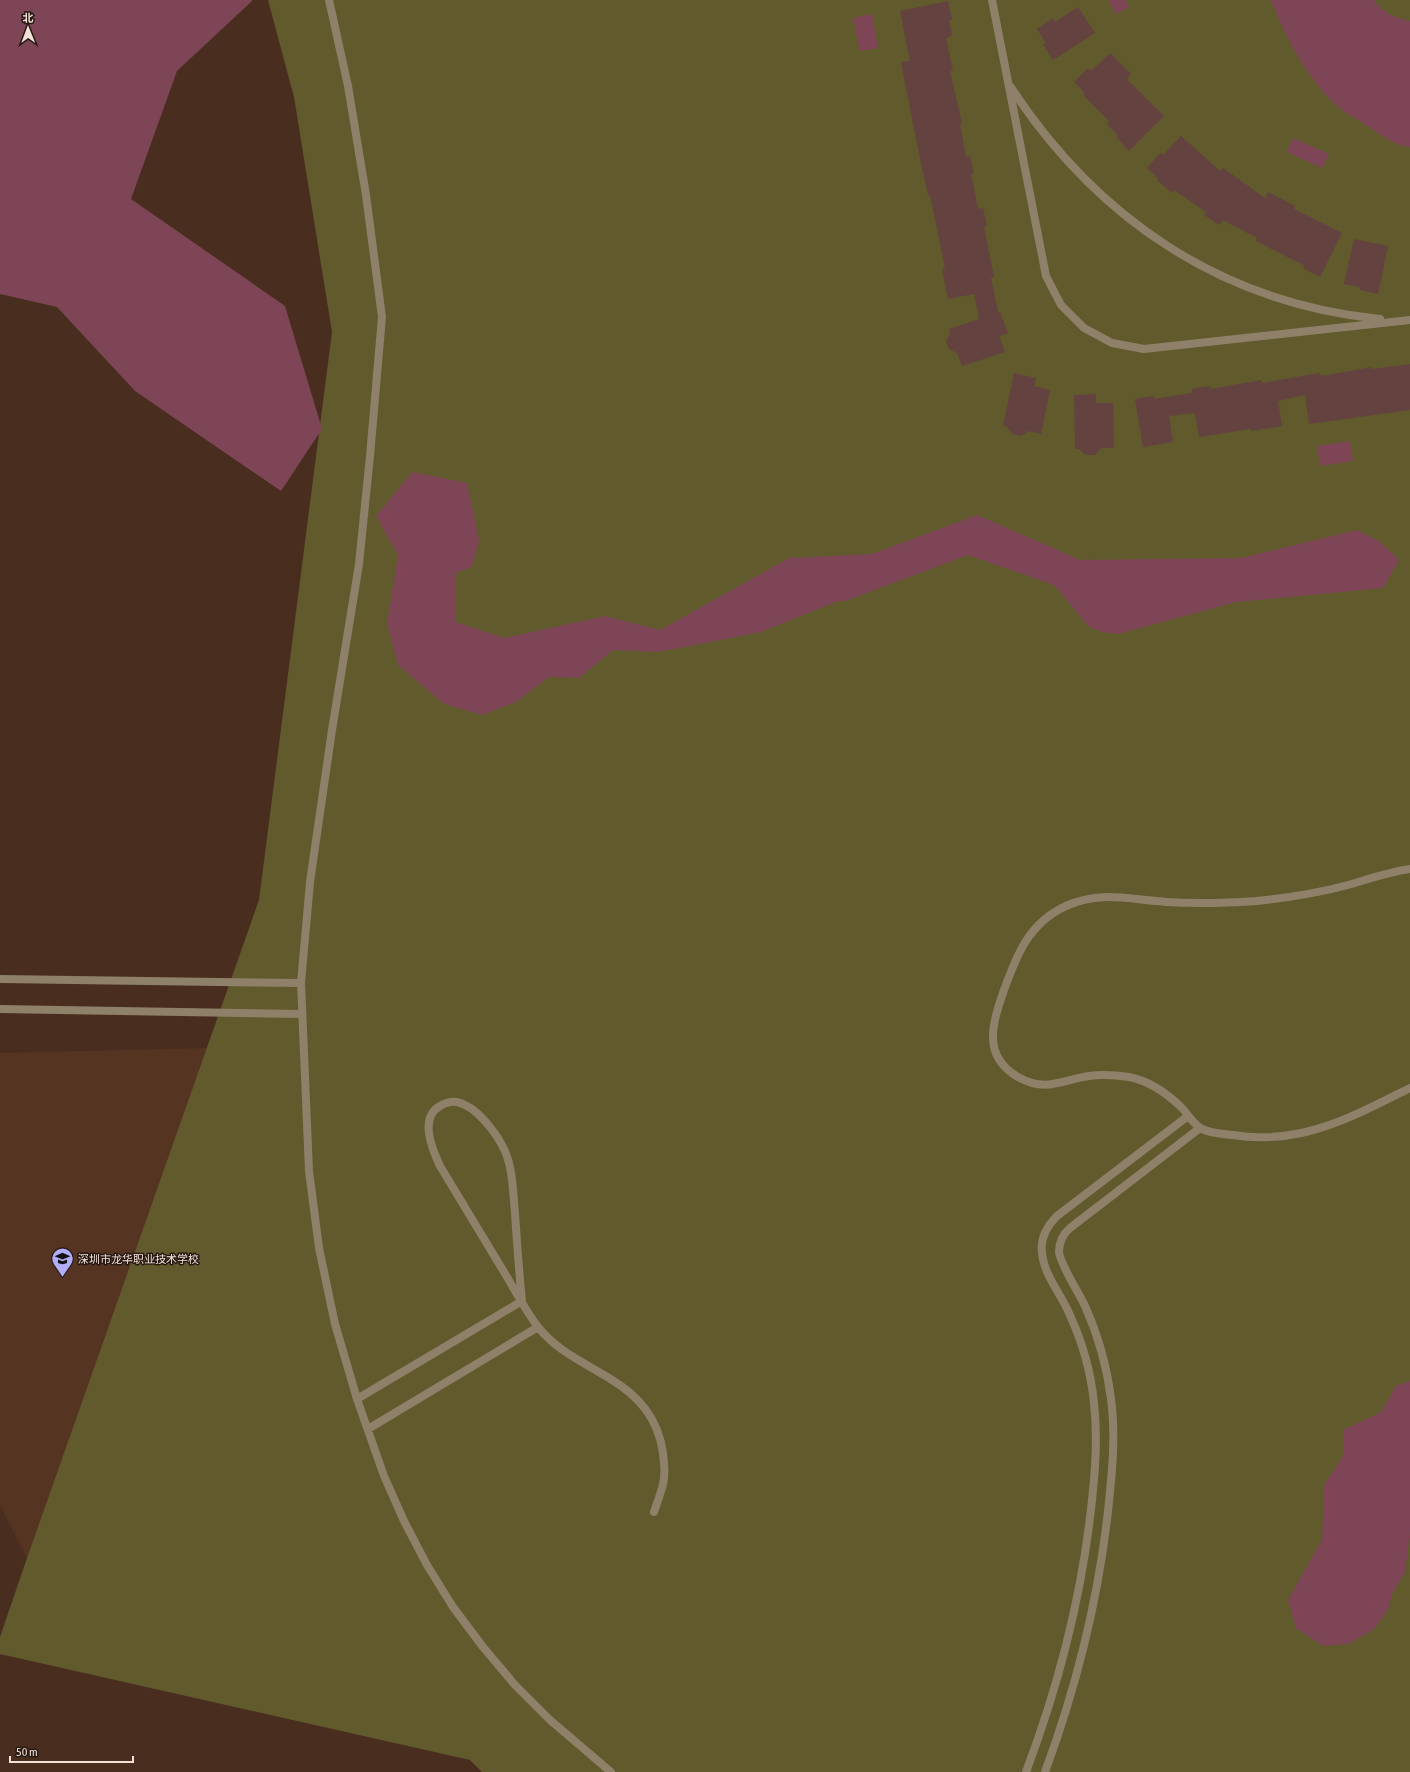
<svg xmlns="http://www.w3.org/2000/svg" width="1410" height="1772" font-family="'Asap Condensed','Noto Sans SC',sans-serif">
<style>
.built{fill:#553421}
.green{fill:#615a2d}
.water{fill:#7e4557}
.building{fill:#63423f}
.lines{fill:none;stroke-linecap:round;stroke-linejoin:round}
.minor{stroke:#8f806a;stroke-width:8}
.labels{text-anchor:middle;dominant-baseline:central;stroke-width:3;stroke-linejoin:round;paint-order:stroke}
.poi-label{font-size:11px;fill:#f3e1d8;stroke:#261a13;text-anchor:start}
</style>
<rect width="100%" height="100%" fill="#492e1f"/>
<path class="built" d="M208 1048 27 1558 0 1505V1053Z"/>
<path class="green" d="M268 0H1410V1772H482L470 1760 0 1654V1637L27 1558 259 900 332 332 294 97Z"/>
<path class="water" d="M0 0H252V1L177 71 131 199 285 306 322 429 281 491 135 391 57 307 0 294Z
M1108 0H1125L1129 7 1116 14Z
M1271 0H1374C1381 12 1396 18 1410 21V147C1395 146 1381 135 1369 127 1359 120 1346 114 1336 105 1306 77 1286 39 1271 0Z
M872 14 878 48 860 51 853 18Z
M1293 138 1329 154 1322 168 1287 152Z
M1350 441 1353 461 1320 466 1317 446Z
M412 472 467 483 479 541 472 567 455 573 456 622 504 638 605 616 660 630 789 558 872 554 977 515 1080 560 1241 558 1357 530 1379 541 1399 560 1383 588 1236 602 1118 634 1102 632 1089 627 1054 585 968 555 845 601H838L761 632 658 652 613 650 579 678 549 677 516 702 482 715 444 704 398 665 387 624 398 555 376 516Z
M1410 1381V1534L1405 1572 1392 1594 1388 1610 1373 1630 1348 1644 1323 1646 1296 1628 1288 1600 1322 1540 1324 1485 1343 1456V1430L1381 1412 1396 1386Z"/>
<path class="building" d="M948 1 952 20H949L952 36 946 38 953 71H950L962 123 960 124 966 156H970L974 174H971L978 209 983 208 987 226 984 227 994 277 991 278 998 312H1000L1008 333 999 336 1005 352 962 366 957 353 949 349 946 341 950 333 949 329 979 319 974 294 948 299 942 269 945 268 930 195H928L917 144 901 62 910 61 900 11Z
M1078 7 1095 33 1053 60 1043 44 1046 43 1037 29 1053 18 1055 22Z
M1110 53 1131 74 1127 79 1164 116 1129 151 1116 137 1118 136 1107 124 1109 121 1083 95 1085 93 1074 82 1088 68 1091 71Z
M1181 136 1220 171 1223 168 1265 198 1268 192 1295 206 1294 209 1342 233 1320 277 1303 268 1305 266 1256 241 1257 238 1223 220 1219 225 1204 215 1206 212 1174 190 1172 193 1157 180 1159 179 1147 168 1160 153 1163 155Z
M1354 239 1388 246 1378 294 1360 290V287L1344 284Z
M1410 364V410L1309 424 1305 395 1278 401 1282 426 1251 431V429L1199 437 1195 413 1169 416 1173 442 1143 447 1135 399 1154 396V399L1192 393V389L1210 386V389L1262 380V383L1320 373 1321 376 1372 367V369Z
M1014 373 1036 378 1034 386 1050 390 1041 434 1028 431 1021 436 1012 434 1007 427 1003 426Z
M1096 394V403H1113L1114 448H1101L1095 455H1086L1079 449H1075L1074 395Z"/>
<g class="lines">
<path class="minor" d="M329 0 348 86 366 195 382 317 370 456 359 564 332 730 310 882 301 983 309 1171 319 1248 335 1324 357 1399 384 1476 404 1521 427 1565 453 1607 483 1647 515 1685 550 1720 611 1772
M992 0 1046 276 1061 305 1084 328 1112 343 1144 349 1410 320
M1010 86C1096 218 1221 303 1380 319
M1410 869C1389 872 1369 879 1348 885 1318 893 1287 898 1256 901 1227 903 1197 904 1167 902 1131 900 1101 890 1066 906 1029 923 1017 954 1004 990 993 1022 981 1056 1018 1077 1046 1093 1062 1080 1089 1076 1103 1074 1115 1075 1129 1077 1150 1081 1168 1094 1183 1109 1188 1115 1193 1123 1199 1127 1207 1133 1223 1134 1233 1135 1300 1146 1352 1117 1410 1088
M0 979 301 983
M0 1009 302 1014
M357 1399 522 1301C519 1272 517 1243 515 1213 513 1193 513 1170 505 1151 497 1134 477 1106 457 1102 451 1101 445 1103 440 1106 419 1118 432 1149 440 1166 461 1201 483 1237 504 1272 515 1290 525 1310 538 1327 557 1351 583 1362 609 1378 639 1396 658 1418 663 1453 664 1464 666 1473 663 1484 661 1493 657 1503 654 1512
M368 1429 538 1327
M1026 1772C1058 1687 1081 1599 1091 1509 1095 1474 1098 1439 1094 1403 1091 1373 1082 1341 1069 1313 1061 1294 1044 1275 1042 1253 1040 1238 1047 1226 1057 1216L1188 1116
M1045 1772C1076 1688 1098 1601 1108 1511 1112 1474 1116 1436 1111 1399 1107 1367 1098 1335 1085 1306 1079 1293 1060 1264 1059 1252 1059 1242 1063 1234 1070 1228L1200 1128"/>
</g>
<defs>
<symbol id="school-pin" viewBox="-11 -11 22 30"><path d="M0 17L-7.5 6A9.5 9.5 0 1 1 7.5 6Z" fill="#b2adf9" stroke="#261a13"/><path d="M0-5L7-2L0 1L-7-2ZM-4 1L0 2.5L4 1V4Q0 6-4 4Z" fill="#111"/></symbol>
</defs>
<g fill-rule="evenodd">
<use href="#school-pin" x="50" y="1246" width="25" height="34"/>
</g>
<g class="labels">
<g class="poi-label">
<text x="78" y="1259">深圳市龙华职业技术学校</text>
</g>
</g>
<g transform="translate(28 28) rotate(359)" stroke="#261a13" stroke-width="3" paint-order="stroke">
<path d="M0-3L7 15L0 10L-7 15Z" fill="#f3e1d8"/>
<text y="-6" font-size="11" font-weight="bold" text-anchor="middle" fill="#f3e1d8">北</text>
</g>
<path d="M10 1756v6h123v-6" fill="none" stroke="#f3e1d8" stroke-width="2"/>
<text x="16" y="1756" font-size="12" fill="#f3e1d8" stroke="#261a13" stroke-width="3" paint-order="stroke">50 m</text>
</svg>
